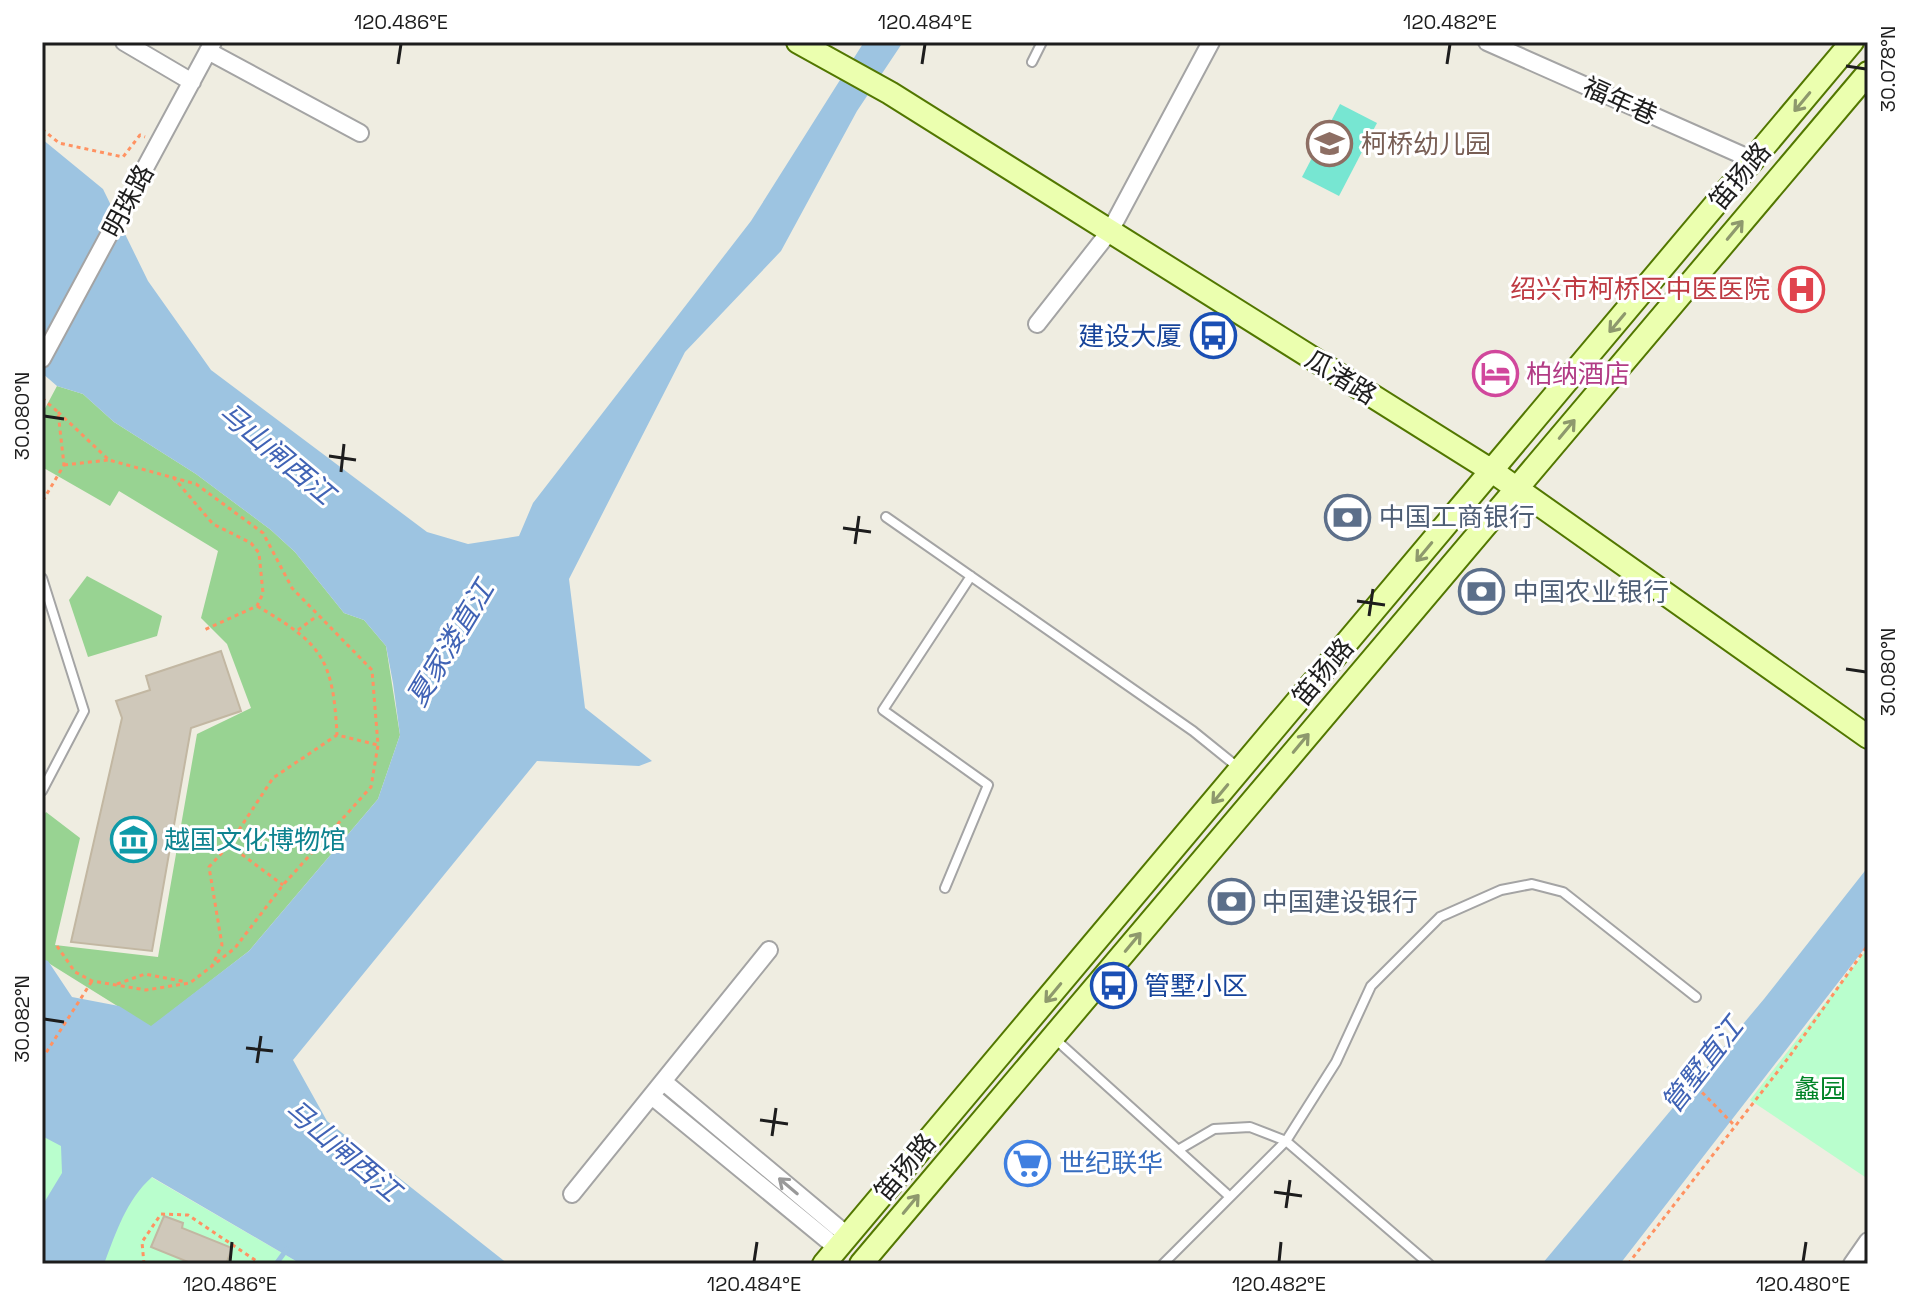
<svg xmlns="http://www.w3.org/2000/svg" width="1910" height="1306" font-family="'Space Grotesk','Noto Sans SC',sans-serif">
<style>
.forest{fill:#98d392}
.park{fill:#b9fecd}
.pitch{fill:#77e6d2}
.water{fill:#9dc4e1}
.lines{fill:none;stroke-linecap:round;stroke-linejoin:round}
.stream{stroke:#9dc4e1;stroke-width:5}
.building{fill:#cfc8ba;stroke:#c2b7a2;stroke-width:2}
.lane-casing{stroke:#a4a4a4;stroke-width:12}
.street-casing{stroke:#a4a4a4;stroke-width:20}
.secondary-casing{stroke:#527700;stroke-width:26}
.path{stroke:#ff9262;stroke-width:3;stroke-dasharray:4 4;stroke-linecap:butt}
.lane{stroke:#fff;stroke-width:8}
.street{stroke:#fff;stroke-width:16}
.secondary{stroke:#ebffaf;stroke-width:22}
.oneway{stroke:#8e996d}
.oneway2{stroke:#999}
.ticks{fill:none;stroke:#1d1d1d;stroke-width:3}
.labels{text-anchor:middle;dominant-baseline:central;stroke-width:6;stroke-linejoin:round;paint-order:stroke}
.street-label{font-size:26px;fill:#1d1d1d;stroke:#fff}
.education-label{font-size:26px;fill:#785e54;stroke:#fff;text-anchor:start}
.health-label{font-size:26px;fill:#be3a42;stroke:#fff;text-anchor:end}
.transit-label{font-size:26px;fill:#164399;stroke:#fff;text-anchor:end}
.hotel-label{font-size:26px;fill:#b23c85;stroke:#fff;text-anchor:start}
.service-label{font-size:26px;fill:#4e5e75;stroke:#fff;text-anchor:start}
.culture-label{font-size:26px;fill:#0d838f;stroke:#fff;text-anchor:start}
.park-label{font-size:26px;fill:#018427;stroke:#fff}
.shop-label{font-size:26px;fill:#366cbe;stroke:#fff;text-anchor:start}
.water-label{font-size:28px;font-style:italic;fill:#4063b5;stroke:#fff}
.neatline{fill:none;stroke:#1d1d1d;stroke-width:3}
.ticks-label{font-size:20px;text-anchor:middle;fill:#1d1d1d}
</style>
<rect width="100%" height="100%" fill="#efede1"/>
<path class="forest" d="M57 386 83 394 114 422 196 474 271 530 295 552 344 613 364 620 386 646 400 735 378 799 249 951 151 1027 42 959V818L46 812 80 838 55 945 158 957 197 734 251 708 227 644 201 618 218 551 119 491 110 506 42 467V414Z
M87 576 162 616 157 636 88 657 69 600Z"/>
<path class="park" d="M1868 948V1179L1750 1100Z
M42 1136 151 1177 301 1264H42Z"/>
<path class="pitch" d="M1340 104 1377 123 1339 196 1302 177Z"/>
<path class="water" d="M864 42H903L857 111 781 251 685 352 569 579 585 708 652 761 639 766 537 761 293 1060 327 1121 508 1264H301L152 1177C126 1200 116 1233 104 1264H42V1206L62 1173 61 1146 42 1136V959L48 961 72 997 119 1006 151 1026 249 951 378 799 400 735 393 683 386 646 364 620 344 613 295 552 271 530 196 474 114 422 83 394 57 386 42 373V139L103 189 148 281 211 370 427 532 468 544 519 536 533 503 751 221Z
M1868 867V944L1620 1264H1542L1764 999Z"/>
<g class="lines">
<path class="stream" d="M276 1264 287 1249"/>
</g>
<path class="building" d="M221 651 241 711 191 728 152 951 71 942 122 718 116 701 150 690 146 676Z
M164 1216 183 1223 182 1228 232 1248 226 1264H193L151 1247Z"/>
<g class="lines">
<defs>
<path id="lane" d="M1032 62 1042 42
M886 517 1193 731 1240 769
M42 578 84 711 42 791
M945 888 988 785 883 710 971 576
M1054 1038 1229 1196
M1178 1150 1214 1129 1250 1127 1286 1141 1429 1264
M1163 1264 1286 1141 1336 1062 1371 986 1440 917 1501 890 1532 884 1563 892 1696 997"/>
<path id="street" d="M124 42 192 82
M1487 42 1753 160
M208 51 360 133
M1037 324 1110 231 1211 42
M42 359 213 42
M664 1082 848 1236
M653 1097 837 1248
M572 1194 769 950
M1852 1264 1868 1241"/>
<path id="secondary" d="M798 42 890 93 1492 471 1868 737
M824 1264 1852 42
M861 1264 1868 73"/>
</defs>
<use href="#lane" class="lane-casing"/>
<use href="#street" class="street-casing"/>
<use href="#secondary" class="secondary-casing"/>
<path class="path" d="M42 129 59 143 123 157 140 135 145 137
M42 398 58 412 64 465 42 502
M58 412 109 460 196 484 263 533 292 588 372 670 378 745 371 787 283 885 235 948 212 966
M64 465 108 460
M173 477 213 524 251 543 259 553 263 593 257 606 204 630
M257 606C322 644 333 658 337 735
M298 630 317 616
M229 845 283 885
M57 946 75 972 92 981 146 990 190 983 212 966 222 945 209 867 229 845 273 778 337 735 378 745
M117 984 145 974 186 982
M42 1059 92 981
M1691 1081 1734 1125
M144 1264 142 1242 161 1214 188 1215 261 1264
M1628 1264 1789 1057 1868 945"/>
<use href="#lane" class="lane"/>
<use href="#street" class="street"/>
<use href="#secondary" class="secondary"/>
</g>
<defs><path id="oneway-shaft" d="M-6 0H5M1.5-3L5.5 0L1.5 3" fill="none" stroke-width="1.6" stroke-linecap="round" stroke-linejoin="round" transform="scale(2)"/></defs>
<g class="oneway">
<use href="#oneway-shaft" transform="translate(1802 102) rotate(130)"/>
<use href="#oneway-shaft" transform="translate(1735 230) rotate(-50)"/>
<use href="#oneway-shaft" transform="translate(1617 323) rotate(130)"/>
<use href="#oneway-shaft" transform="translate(1567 429) rotate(-50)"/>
<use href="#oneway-shaft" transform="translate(1424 552) rotate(130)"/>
<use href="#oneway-shaft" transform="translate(1301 743) rotate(-50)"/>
<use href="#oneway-shaft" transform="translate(1220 794) rotate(130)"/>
<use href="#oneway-shaft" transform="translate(1133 942) rotate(-50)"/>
<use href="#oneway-shaft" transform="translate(1053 993) rotate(130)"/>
<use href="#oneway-shaft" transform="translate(911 1204) rotate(-50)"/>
</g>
<use class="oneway2" href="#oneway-shaft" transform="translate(788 1186) rotate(-140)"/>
<path class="ticks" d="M398 64 401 44M922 64 925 44M1447 64 1450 44M1846 66 1866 69M44 416 64 419M329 456 356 460M341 472 344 444M843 528 871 532M855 544 859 516M1357 601 1385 605M1369 616 1373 589M1846 669 1866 672M44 1019 64 1022M246 1048 273 1051M257 1063 261 1036M760 1120 788 1124M772 1136 776 1108M1274 1192 1302 1196M1286 1208 1290 1180M230 1262 232 1242M754 1262 757 1242M1279 1262 1281 1242M1803 1262 1806 1242"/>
<defs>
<symbol id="school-ring" viewBox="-11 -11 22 22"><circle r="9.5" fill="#fff" stroke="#8d6e63" stroke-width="1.5"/><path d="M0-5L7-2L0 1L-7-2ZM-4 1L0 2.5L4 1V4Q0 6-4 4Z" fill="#8d6e63"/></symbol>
<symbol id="hospital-ring" viewBox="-11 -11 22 22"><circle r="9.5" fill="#fff" stroke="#e0444e" stroke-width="1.5"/><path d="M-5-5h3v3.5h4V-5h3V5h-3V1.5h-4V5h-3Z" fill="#e0444e"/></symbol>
<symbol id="bus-ring" viewBox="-11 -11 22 22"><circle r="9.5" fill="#fff" stroke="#1a4fb4" stroke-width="1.5"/><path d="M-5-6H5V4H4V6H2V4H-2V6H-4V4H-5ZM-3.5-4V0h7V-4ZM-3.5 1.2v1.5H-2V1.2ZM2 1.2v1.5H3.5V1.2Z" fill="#1a4fb4"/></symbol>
<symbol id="hotel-ring" viewBox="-11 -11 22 22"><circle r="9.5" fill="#fff" stroke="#d1479c" stroke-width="1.5"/><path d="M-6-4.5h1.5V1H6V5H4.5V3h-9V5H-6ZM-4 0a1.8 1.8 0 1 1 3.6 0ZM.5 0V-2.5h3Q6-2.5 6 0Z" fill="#d1479c"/></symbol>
<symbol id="bank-ring" viewBox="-11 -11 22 22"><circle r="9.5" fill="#fff" stroke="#5c6f8a" stroke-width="1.5"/><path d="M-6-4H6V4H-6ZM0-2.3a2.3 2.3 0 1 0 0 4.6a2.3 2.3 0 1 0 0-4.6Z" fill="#5c6f8a"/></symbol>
<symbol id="museum-ring" viewBox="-11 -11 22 22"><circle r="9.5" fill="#fff" stroke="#0f9aa8" stroke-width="1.5"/><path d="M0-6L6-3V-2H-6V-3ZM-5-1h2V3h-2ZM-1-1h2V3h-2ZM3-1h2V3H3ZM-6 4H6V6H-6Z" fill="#0f9aa8"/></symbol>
<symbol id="supermarket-ring" viewBox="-11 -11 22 22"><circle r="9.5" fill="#fff" stroke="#3f7fe0" stroke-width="1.5"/><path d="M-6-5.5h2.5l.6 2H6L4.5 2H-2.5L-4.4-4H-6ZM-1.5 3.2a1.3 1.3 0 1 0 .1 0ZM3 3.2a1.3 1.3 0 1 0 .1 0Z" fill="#3f7fe0"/></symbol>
</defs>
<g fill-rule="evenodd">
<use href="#school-ring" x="1304" y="118" width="51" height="51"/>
<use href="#hospital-ring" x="1776" y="264" width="51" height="51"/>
<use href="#bus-ring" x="1188" y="310" width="51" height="51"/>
<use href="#hotel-ring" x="1470" y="348" width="51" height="51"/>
<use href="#bank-ring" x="1322" y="492" width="51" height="51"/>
<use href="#bank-ring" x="1456" y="566" width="51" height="51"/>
<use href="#museum-ring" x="108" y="814" width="51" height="51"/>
<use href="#bank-ring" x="1206" y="876" width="51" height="51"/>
<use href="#bus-ring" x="1088" y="960" width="51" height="51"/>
<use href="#supermarket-ring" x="1002" y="1138" width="51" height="51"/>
</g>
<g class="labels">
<g class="street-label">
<text transform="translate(1620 101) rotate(24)">福年巷</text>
<text transform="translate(1740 176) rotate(-50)">笛扬路</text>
<text transform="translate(128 201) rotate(-62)">明珠路</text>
<text transform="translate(1341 377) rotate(32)">瓜渚路</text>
<text transform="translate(1323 672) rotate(-50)">笛扬路</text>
<text transform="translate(905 1167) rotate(-50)">笛扬路</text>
</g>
<g class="education-label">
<text x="1361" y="144">柯桥幼儿园</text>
</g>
<g class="health-label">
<text x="1770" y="289">绍兴市柯桥区中医医院</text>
</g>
<g class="transit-label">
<text x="1182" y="336">建设大厦</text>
<text x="1144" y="986" text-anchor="start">管墅小区</text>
</g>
<g class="hotel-label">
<text x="1526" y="374">柏纳酒店</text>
</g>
<g class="service-label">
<text x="1379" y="517">中国工商银行</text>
<text x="1513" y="592">中国农业银行</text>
<text x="1262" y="902">中国建设银行</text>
</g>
<g class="culture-label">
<text x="164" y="840">越国文化博物馆</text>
</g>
<g class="park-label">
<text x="1820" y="1089">蠡园</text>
</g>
<g class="shop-label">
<text x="1059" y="1163">世纪联华</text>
</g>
<g class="water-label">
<text transform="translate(277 453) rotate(40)">马山闸西江</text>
<text transform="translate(450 643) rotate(-59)">夏家溇直江</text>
<text transform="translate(1702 1065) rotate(-52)">管墅直江</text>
<text transform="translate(343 1150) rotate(40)">马山闸西江</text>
</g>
</g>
<rect width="1910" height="1306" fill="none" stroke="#ffffff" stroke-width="88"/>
<rect x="44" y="44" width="1822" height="1218" class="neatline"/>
<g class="ticks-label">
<text x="401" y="29">120.486°E</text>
<text x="925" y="29">120.484°E</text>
<text x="1450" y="29">120.482°E</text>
<text transform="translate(1888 69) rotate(-90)" y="7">30.078°N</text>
<text transform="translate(22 416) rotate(-90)" y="7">30.080°N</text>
<text transform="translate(1888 672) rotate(-90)" y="7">30.080°N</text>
<text transform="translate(22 1019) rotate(-90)" y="7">30.082°N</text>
<text x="230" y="1291">120.486°E</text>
<text x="754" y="1291">120.484°E</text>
<text x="1279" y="1291">120.482°E</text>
<text x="1803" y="1291">120.480°E</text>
</g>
</svg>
